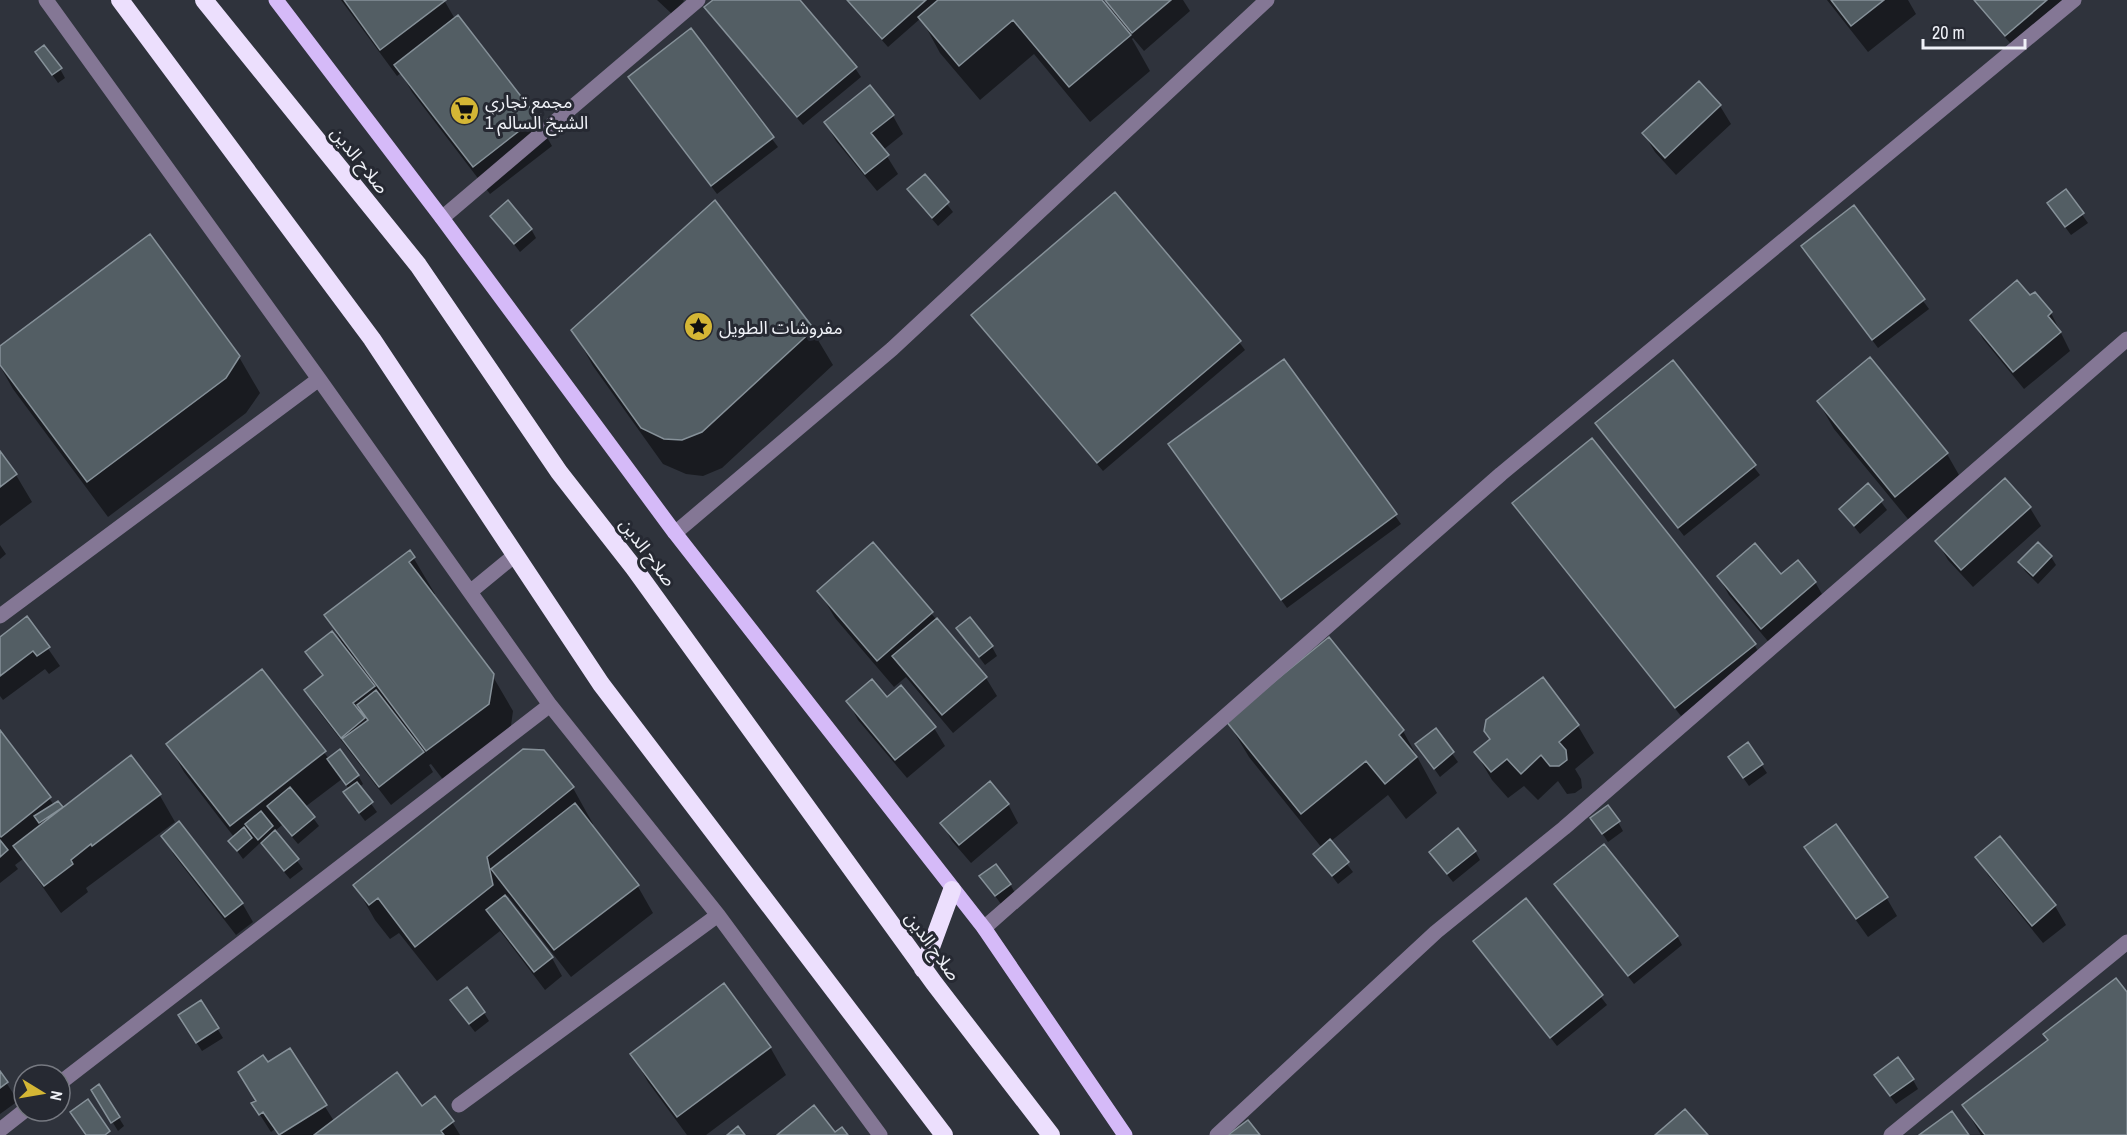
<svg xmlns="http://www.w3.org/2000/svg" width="2127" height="1135" font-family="'Archivo Narrow','Noto Sans Arabic',sans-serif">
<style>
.shadow{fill:#0007}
.building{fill:#535e64;stroke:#869199;stroke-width:1.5}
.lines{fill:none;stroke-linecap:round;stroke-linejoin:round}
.minor{stroke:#847795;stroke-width:15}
.major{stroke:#d5baf8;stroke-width:15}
.highway{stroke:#ecdffd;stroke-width:18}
.labels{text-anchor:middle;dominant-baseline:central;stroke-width:6;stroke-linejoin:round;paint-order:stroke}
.poi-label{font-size:18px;fill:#eff1f7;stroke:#262932;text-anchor:start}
.street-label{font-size:18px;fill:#eff1f7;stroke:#262932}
</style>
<rect width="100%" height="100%" fill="#2f333c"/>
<path class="shadow" d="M341 0H444L455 19 457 17 536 118 552 146 490 194 412 92 401 73 397 76Z
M657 0H683L684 1 672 14Z
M715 0H798L855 68 861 77 803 125 711 16 706 8Z
M846 0H1100L1113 15 1114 14 1106 0H1183L1190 11 1144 51 1133 38 1132 39 1150 71 1090 122 1034 54 980 100 940 53 921 18 888 47Z
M1827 0H1908L1916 14 1868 52Z
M1973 0H2062L2011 44Z
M691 30 778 147 717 194 635 86Z
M37 53 60 69 65 78 58 83Z
M1699 83 1720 106 1731 124 1676 175 1655 152 1644 134Z
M893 116 903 134 883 150 898 174 877 191 836 141 825 122Z
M925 176 953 212 938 226 914 198 909 190Z
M2065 191 2088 223 2071 235 2054 212Z
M1854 207 1929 309 1878 348 1803 246Z
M492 216 531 229 536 238 520 252Z
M2030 298 2051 313 2070 351 2024 389 1983 339 1972 320Z
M973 315 1239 342 1245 350 1103 471 978 324Z
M573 330H812L833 365 722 468 703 476 686 474 663 464 593 366Z
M0 348 239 357 260 393 246 413 108 517 13 389 0 366Z
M1870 359 1947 454 1963 482 1912 524 1834 429 1818 401Z
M1284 361 1401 524 1287 608 1175 453Z
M1673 363 1760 475 1684 536 1597 424Z
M0 453 16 475 32 502 0 526Z
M1868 485 1887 510 1860 534 1841 510Z
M1514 503 1754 644 1759 653 1681 716Z
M2030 508 2041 526 1973 587 1948 560 1937 541Z
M0 545 6 554 0 559Z
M873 545 986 678 997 696 953 733 906 677 894 687 835 618 819 591Z
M410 552 435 594 432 596 492 675 513 711 509 740 448 786 431 764 429 765 433 772 391 805 317 709 306 690 323 677 307 652 341 641 326 616Z
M2051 557 2056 565 2038 584 2025 571 2020 562Z
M1718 576H1781L1815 582 1826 601 1772 646 1729 595Z
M27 618 60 666 49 674 45 669 3 700 0 696V638Z
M964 637 992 647 997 656 985 665Z
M1329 640 1403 731 1437 793 1406 819 1388 795 1330 842 1353 872 1338 884 1315 854 1322 848 1249 757 1228 722Z
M261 671 329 759 358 775 363 784 359 787 377 812 365 821 350 801 349 789 342 779 305 807 319 826 298 844 282 825 275 831 303 869 290 879 260 843 243 859 230 841 234 837 184 772 168 744Z
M887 699 934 728 945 746 907 778 858 720 848 701Z
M1578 726 1594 753 1575 769 1581 779 1582 788 1575 793 1567 794 1558 781 1538 800 1524 786 1508 798 1492 780 1476 753Z
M1435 730 1458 762 1440 777 1417 744Z
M0 732 54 805 57 803 62 810 159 794 175 822 86 888 88 892 61 913 23 859 15 865 18 869 0 883Z
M544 751 573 788 593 824 591 826 637 885 653 913 571 977 507 895 509 902 552 958 562 976 545 990 500 931 437 981 399 933 390 939 375 920 355 885Z
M1761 764 1767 773 1749 786 1735 766Z
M1008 804 1018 823 971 863 952 841 942 823Z
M1592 818 1618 822 1623 831 1608 842Z
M163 836 242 903 253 922 236 935 174 855Z
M2000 838 2055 906 2066 925 2043 943 1988 875 1977 857Z
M1806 847 1886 897 1897 916 1868 937 1817 866Z
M1475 851 1480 860 1453 882 1436 861Z
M981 877 1010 884 1015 893 1001 904Z
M1556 885 1677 936 1682 945 1634 984Z
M1526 900 1607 1005 1557 1046 1475 941Z
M2127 994V1135H1981L1964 1106Z
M201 1002 223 1038 202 1051 185 1025Z
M457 1009 484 1013 489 1021 475 1032Z
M770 1047 786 1075 706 1135H687L648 1082 632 1054Z
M289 1050 334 1121 422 1108 452 1122 460 1135H279L275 1129 271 1132 253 1104 257 1102 268 1064Z
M0 1073 18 1101 0 1114Z
M1913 1080 1918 1089 1896 1104 1881 1084Z
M93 1090 119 1118 124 1126 118 1131Z"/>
<path class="building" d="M344 0H446L380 50Z
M713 0H800L857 67 797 117 704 7Z
M847 0H926L882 39Z
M938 0H1102L1131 35 1069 87 1013 20 959 66 918 17Z
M1105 0H1171L1132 33Z
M1831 0H1884L1851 26Z
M1974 0H2047L2005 36Z
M458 15 537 117 473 167 394 65Z
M691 28 774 137 711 186 628 77Z
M44 45 62 68 52 75 35 52Z
M1699 81 1721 105 1665 158 1642 133Z
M870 85 894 115 871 133 889 155 865 174 824 122Z
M925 174 949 202 932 218 907 189Z
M2066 189 2084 213 2065 227 2047 203Z
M1115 192 1241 341 1097 463 971 315Z
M508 200 532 229 514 244 490 216Z
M715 200 814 329 702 432 682 440 664 439 641 428 571 330Z
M1854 205 1925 299 1872 340 1801 246Z
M150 234 240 356 226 378 87 482 0 365V346Z
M2017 280 2030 295 2035 292 2052 312 2048 316 2061 332 2013 372 1970 320Z
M1870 357 1948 453 1895 497 1817 401Z
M1284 359 1397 514 1281 600 1168 444Z
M1673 360 1756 465 1678 528 1595 423Z
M1592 438 1756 644 1675 708 1512 503Z
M0 451 17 474 0 487Z
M2005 478 2031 507 1961 570 1935 541Z
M1868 483 1883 500 1854 526 1839 509Z
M873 542 933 612 877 661 817 591Z
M2038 542 2052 556 2033 576 2018 562Z
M1755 543 1781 574 1798 560 1816 582 1761 629 1717 576Z
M410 550 415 557 409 562 494 674 489 704 426 751 324 615Z
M27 616 50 647 37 656 33 651 0 676V637Z
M970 617 993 646 979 657 956 628Z
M937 618 987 677 942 715 892 656Z
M332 631 375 686 353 703 365 718 341 738 304 690 323 675 305 652Z
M1329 637 1404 730 1399 735 1417 757 1385 784 1366 761 1301 814 1226 721Z
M262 669 326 751 230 826 166 744Z
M1543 677 1579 725 1559 742 1566 750 1567 760 1559 766H1550L1541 755 1521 774 1507 759 1491 772 1474 752 1490 739 1484 731 1486 720Z
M872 679 887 697 901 685 936 727 895 760 846 701Z
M376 690 424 752 379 787 342 739 368 720 357 705Z
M1436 728 1454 752 1434 769 1415 744Z
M0 730 51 797 1 837 0 836Z
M1748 742 1763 764 1743 778 1728 757Z
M340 749 359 775 346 785 327 759Z
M523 749 544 750 574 787 487 857 493 885 415 947 378 898 369 905 353 885Z
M131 755 161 794 92 846 91 844 71 860 73 864 44 886 13 846Z
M990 781 1009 804 959 845 940 823Z
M357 782 373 802 359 813 343 792Z
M290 787 315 817 292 836 267 806Z
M58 801 63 807 39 823 34 816Z
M575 803 639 885 554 950 491 869Z
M1608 805 1620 821 1602 834 1590 818Z
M261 811 273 826 258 840 245 824Z
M179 821 243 903 225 917 161 836Z
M1836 824 1888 897 1856 919 1804 847Z
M244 827 252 838 237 851 228 841Z
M1458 828 1476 851 1447 874 1429 852Z
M275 830 299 859 284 871 261 843Z
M2000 836 2056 905 2032 926 1975 857Z
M1330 839 1349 862 1332 876 1313 854Z
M0 840 8 850 0 857Z
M1604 844 1678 936 1628 976 1554 884Z
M996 864 1011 884 995 896 979 876Z
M505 895 553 957 534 972 486 910Z
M1526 898 1603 995 1550 1038 1473 941Z
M2116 978 2127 992V1135H1985L1962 1105 2048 1040 2043 1034Z
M724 983 771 1047 677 1117 630 1054Z
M467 987 485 1012 469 1024 450 1000Z
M201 1000 219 1028 196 1043 178 1015Z
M290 1048 327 1105 279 1135 263 1112 259 1115 251 1103 256 1101 238 1072 263 1055 268 1062Z
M1898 1057 1914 1079 1890 1096 1874 1075Z
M0 1071 8 1082 0 1088Z
M397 1072 422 1106 435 1096 454 1121 441 1131 444 1135H314Z
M99 1084 120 1117 111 1123 91 1090Z
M88 1099 110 1131 105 1135H86L70 1112Z
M814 1105 835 1132 842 1127 848 1135H777Z
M1685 1109 1708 1135H1655Z
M1952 1111 1969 1135H1919Z
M1248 1120 1260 1135H1228Z
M738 1126 745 1135H727Z"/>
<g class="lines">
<path class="minor" d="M46 0 319 379 550 705 718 915 880 1135
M442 218 698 0
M675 533 892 349 1267 0
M470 592 515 555
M0 616 319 379
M984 928 1501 474 2074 0
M60 1083 550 705
M459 1105 718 915
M0 1130 24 1111
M1217 1135 1436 932 1564 828 2127 339
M1891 1135 2127 942"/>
<path class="major" d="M276 0 442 218 675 533 984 928 1125 1135"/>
<path class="highway" d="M120 0 372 339 601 684 944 1135
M204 0 418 265 559 472 634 568 934 983 1051 1135
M923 969 952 890"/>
</g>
<defs>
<symbol id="supermarket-disc" viewBox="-11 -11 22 22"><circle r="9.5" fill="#d4b635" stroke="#262932"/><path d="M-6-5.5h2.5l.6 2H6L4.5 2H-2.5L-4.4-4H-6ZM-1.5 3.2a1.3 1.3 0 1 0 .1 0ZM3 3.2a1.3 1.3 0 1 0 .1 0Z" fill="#111"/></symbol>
<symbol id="sight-disc" viewBox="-11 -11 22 22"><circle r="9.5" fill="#d4b635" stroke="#262932"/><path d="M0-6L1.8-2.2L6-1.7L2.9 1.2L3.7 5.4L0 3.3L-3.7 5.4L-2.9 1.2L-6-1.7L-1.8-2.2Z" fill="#111"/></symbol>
</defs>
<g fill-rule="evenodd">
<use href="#supermarket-disc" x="448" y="94" width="33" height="33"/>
<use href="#sight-disc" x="682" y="310" width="33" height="33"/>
</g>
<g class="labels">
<g class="poi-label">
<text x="485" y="101">مجمع تجاري<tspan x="485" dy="21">الشيخ السالم 1</tspan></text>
<text x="719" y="327">مفروشات الطويل</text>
</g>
<g class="street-label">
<text transform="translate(360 160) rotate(51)">صلاح الدين</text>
<text transform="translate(648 552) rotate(53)">صلاح الدين</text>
<text transform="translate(933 946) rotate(54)">صلاح الدين</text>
</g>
</g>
<g transform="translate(42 1093) rotate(101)"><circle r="28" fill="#262932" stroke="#767981" stroke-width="1.5"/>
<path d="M0-4.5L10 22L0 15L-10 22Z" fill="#d4b635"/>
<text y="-9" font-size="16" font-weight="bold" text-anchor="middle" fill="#eff1f7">N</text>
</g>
<path d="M1923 39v9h102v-9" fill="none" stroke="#eff1f7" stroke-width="3"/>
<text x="1932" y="39" font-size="18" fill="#eff1f7" stroke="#262932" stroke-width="4.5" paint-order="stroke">20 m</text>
</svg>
